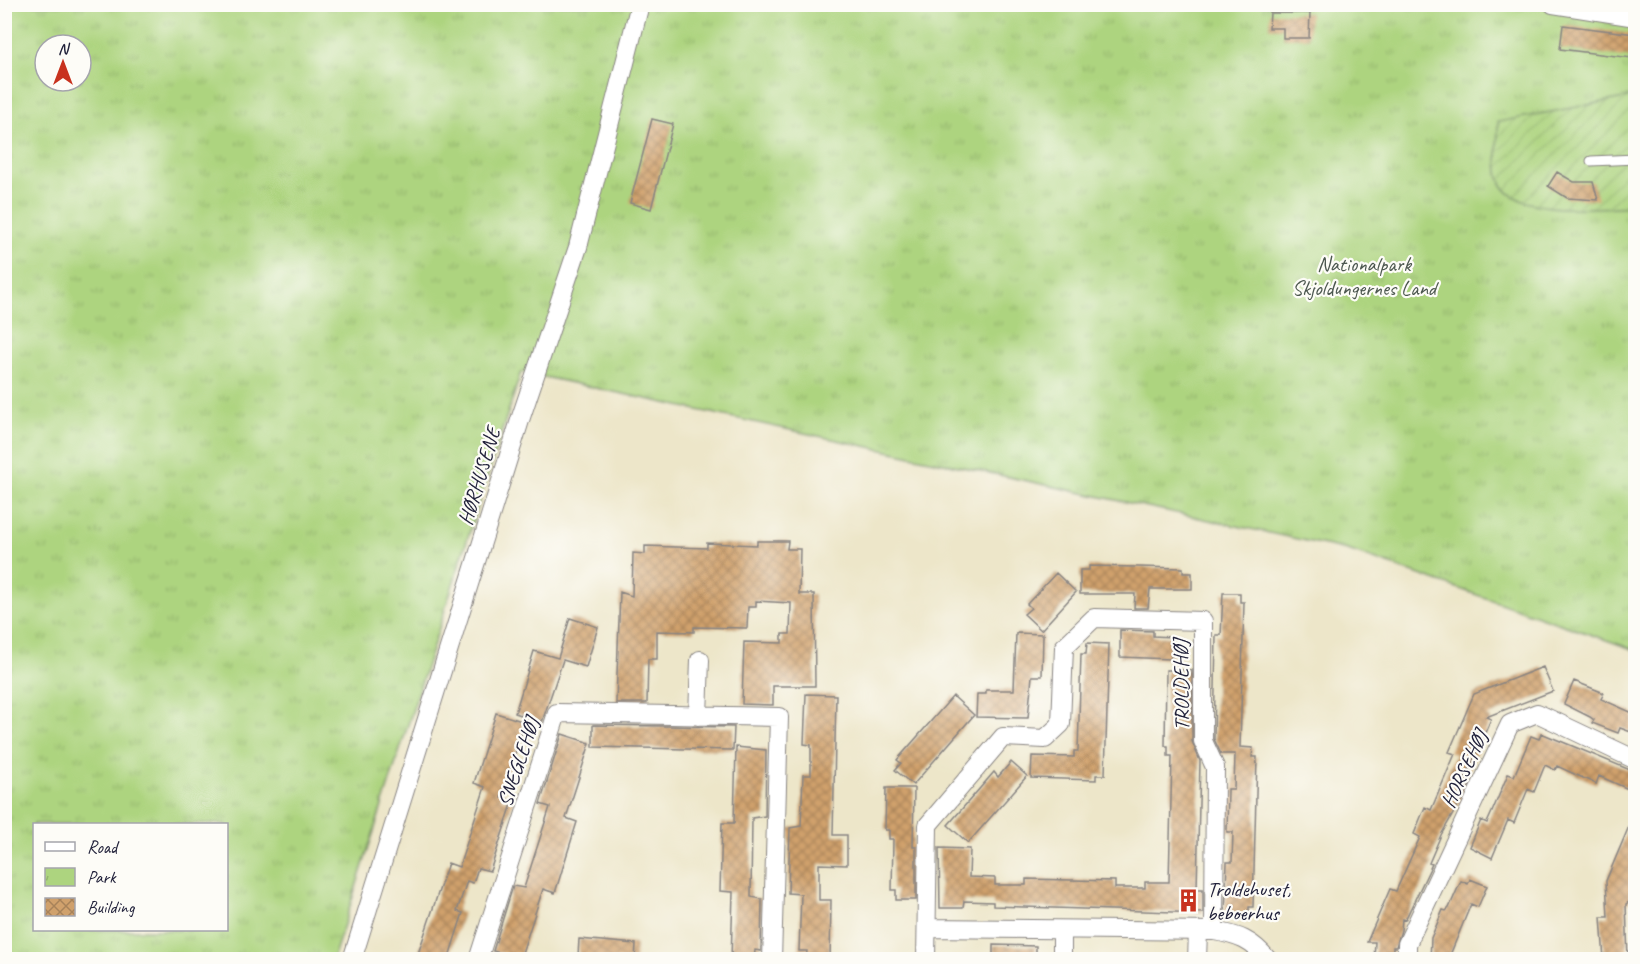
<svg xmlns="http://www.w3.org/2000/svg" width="1640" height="964" font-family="Caveat,sans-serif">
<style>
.park{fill:url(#park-tufts);stroke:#687b5d;stroke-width:1.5;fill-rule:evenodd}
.garden{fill:url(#garden-furrows);stroke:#687b5d;stroke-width:1.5}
.building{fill:url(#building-cross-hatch)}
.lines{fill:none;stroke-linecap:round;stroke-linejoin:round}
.lane-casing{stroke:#888482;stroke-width:11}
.street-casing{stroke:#888482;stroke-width:20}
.lane{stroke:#fff;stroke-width:9}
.street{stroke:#fff;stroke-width:18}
.labels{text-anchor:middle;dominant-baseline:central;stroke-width:4.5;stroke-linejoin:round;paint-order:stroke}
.park-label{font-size:21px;fill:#4c574f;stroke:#fdfcf7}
.street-label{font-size:21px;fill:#22223b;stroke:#fdfcf7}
.poi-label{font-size:21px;fill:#22223b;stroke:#fdfcf7;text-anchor:start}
</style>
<defs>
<pattern id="park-tufts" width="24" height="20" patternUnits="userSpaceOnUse" patternTransform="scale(1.5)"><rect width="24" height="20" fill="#add47f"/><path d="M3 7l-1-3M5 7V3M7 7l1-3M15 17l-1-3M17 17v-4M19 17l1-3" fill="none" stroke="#95b66f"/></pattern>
<pattern id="garden-furrows" width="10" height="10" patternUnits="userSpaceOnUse" patternTransform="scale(1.5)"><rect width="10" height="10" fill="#add47f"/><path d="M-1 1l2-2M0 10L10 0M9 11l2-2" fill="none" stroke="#95b66f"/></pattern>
<pattern id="building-cross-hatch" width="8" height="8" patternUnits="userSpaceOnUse" patternTransform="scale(1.5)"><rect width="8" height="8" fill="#d0a16c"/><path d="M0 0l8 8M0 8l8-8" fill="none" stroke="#a8835a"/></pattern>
</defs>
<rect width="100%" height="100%" fill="#fdfcf7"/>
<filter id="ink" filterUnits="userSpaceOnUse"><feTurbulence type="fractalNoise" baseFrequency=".0167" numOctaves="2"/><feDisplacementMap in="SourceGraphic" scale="12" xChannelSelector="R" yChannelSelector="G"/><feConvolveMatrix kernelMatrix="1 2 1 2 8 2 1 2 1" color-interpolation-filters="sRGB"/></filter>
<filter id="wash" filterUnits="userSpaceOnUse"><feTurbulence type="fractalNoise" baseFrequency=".008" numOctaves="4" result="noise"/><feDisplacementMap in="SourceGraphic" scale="24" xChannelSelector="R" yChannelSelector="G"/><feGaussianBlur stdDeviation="1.35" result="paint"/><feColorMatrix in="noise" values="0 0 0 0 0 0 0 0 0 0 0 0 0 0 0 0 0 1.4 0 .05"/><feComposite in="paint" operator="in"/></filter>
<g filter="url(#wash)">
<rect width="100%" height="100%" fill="#ede6c9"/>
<path class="park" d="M5 5H1635V650L1348 550 521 372 333 959 5 960ZM45 45H81V81H45ZM34 824H226V930H34Z"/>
<path class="garden" d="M1635 96V206C1604 207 1510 219 1499 178 1495 160 1498 140 1498 122Z"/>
<g id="blocks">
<path class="building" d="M1270 13H1310L1309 38H1283V28H1269Z
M1563 25 1635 34 1632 58 1560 49Z
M652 119 673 124 651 209 630 203Z
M1557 172 1574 182H1593L1598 200 1567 198 1548 186Z
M757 541H788L787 549H800L799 594H814L815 686H773V705L742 704 744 642 782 643V634H790L791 603 756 601V607H748L747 628 694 627V632L657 631V659H648L647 703H616L620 592 632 596 633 553 645 554V546L707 548V543L757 545Z
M1089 566 1183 568V573H1192V589H1150L1148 608H1134L1135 594H1080V570H1089Z
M1056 573 1076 592 1041 630 1024 614 1031 608 1027 604Z
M1223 593H1240V602H1244L1240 747 1253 748 1252 757H1257L1253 907H1249V916L1225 915 1227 862H1232L1233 832H1227L1228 789H1234L1235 754H1221L1214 739 1216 635H1221Z
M570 618 598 627 586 667 563 660 542 722 515 713 534 651 558 658Z
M1120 630 1153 631V636L1172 637 1171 659 1120 657Z
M1016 633 1043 634 1042 676H1032L1028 718 976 717 977 694H986V690H1014Z
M1087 643 1109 644 1105 775H1096V780L1031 778 1032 756 1074 757V751H1078L1081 654H1086Z
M1543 667 1553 691 1486 717 1491 719 1464 781 1470 784 1441 835 1429 863 1432 864 1405 920 1402 919 1401 930 1396 947H1393L1392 960H1374L1375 942H1367L1390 889 1396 891 1420 837 1414 834 1425 807 1431 810 1455 754 1449 752 1474 694Z
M1166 670H1192V741L1200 761 1197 889H1203V913L993 906V902L964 901 963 908H940L939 848 970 849 969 877 995 878V885H1026V879L1115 881V888H1145V882H1169L1172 756H1168V746H1165Z
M1574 681 1604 693 1601 699 1635 714 1631 732 1620 728 1618 733 1592 723 1594 720 1590 717 1564 704Z
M806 694 836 695 833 835H847V865L819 864V900H831L830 960H806L807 951H799L801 894 788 893 790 828 801 826 803 775H811V745L804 744Z
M953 696 974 715 913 785 895 770 901 763 897 760Z
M496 713 525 722 501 798 513 801 490 871 478 868 473 883 467 881 457 911 463 913 448 960H416L448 863 459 867 485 787 474 783Z
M593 725 734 727 733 750 593 747Z
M1541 733 1635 772V792L1599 776 1596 784 1557 766 1555 770 1545 765 1534 792 1528 789 1514 823 1508 820 1492 858 1470 847 1481 820 1487 823 1492 812 1508 774 1514 776 1531 736 1539 739Z
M562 734 590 743 566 818 577 822 555 893 543 889 520 959 493 951 513 886 524 888 550 807 540 804Z
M736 747 766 750 765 816 752 818 751 897 762 899 761 951 755 950 754 960H731L733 892 720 891 722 823H734Z
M1011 762 1027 776 968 843 948 825 994 772 998 777Z
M886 788H914L913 847H916V900H896V890H892L893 839H889V830H885Z
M1635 812V858L1630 871 1632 900 1626 904 1628 958 1604 960 1601 917H1608L1606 881Z
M1470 879 1487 886 1478 907 1471 904 1448 960H1430L1431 938 1443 910 1446 911 1449 908 1461 881 1468 884Z
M579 939 636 944 635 960H586V957L578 956Z
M993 945 1036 946V960H993Z"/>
</g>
</g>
<g filter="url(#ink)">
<use href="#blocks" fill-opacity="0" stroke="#888482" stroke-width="1.5"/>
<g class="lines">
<defs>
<path id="lane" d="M1591 161 1636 159"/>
<path id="street" d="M1553 4 1636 17
M698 716 700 660
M927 928 1214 931C1238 935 1252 940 1268 960
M352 960 521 417 578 247 640 4
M478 960 557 713 779 717 772 960
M926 960 928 825 1003 737 1045 739 1061 724 1064 647 1094 618 1203 621V741L1215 767 1214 931
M1062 960V930
M1197 960 1198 931
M1407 960V944L1510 724 1537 713 1636 760"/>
</defs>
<use href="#lane" class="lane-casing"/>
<use href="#street" class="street-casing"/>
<use href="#lane" class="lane"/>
<use href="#street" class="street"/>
</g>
</g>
<defs>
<symbol id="building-bare" viewBox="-9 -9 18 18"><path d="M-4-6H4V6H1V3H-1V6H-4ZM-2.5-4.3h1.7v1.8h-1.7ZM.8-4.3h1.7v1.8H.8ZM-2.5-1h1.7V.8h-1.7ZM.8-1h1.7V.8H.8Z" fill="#c8321e" stroke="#fdfcf7" stroke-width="2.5" paint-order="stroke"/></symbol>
</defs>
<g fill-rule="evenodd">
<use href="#building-bare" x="1172" y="884" width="33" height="33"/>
</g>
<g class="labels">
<g class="park-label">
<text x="1364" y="264">Nationalpark<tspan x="1364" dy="24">Skjoldungernes Land</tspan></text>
</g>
<g class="street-label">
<text transform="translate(479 476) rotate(-73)">HØRHUSENE</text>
<text transform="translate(1181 685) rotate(-91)">TROLDEHØJ</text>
<text transform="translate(518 762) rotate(-72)">SNEGLEHØJ</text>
<text transform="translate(1464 769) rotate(-65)">HORSEHØJ</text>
</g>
<g class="poi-label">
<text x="1207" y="889">Troldehuset,<tspan x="1207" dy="24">beboerhus</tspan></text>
</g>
</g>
<rect width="1640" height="964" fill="none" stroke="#fdfcf7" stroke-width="24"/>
<rect x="33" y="823" width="195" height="108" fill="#fdfcf7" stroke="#a5a5ac" stroke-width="1.5"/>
<rect x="45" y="842" width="30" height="9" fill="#ffffff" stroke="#a5a5ac" stroke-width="1.5"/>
<text x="87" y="853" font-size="18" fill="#22223b">Road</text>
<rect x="45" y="868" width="30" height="18" fill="url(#park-tufts)" stroke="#a5a5ac" stroke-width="1.5"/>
<text x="87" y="883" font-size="18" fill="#22223b">Park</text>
<rect x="45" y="898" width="30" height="18" fill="url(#building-cross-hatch)" stroke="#a5a5ac" stroke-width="1.5"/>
<text x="87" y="913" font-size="18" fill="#22223b">Building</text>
<g transform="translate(63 63)"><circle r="28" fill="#fdfcf7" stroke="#a5a5ac" stroke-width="1.5"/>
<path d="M0-4.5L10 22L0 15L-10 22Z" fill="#c8321e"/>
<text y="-9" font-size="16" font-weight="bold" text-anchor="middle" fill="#22223b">N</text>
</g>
</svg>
